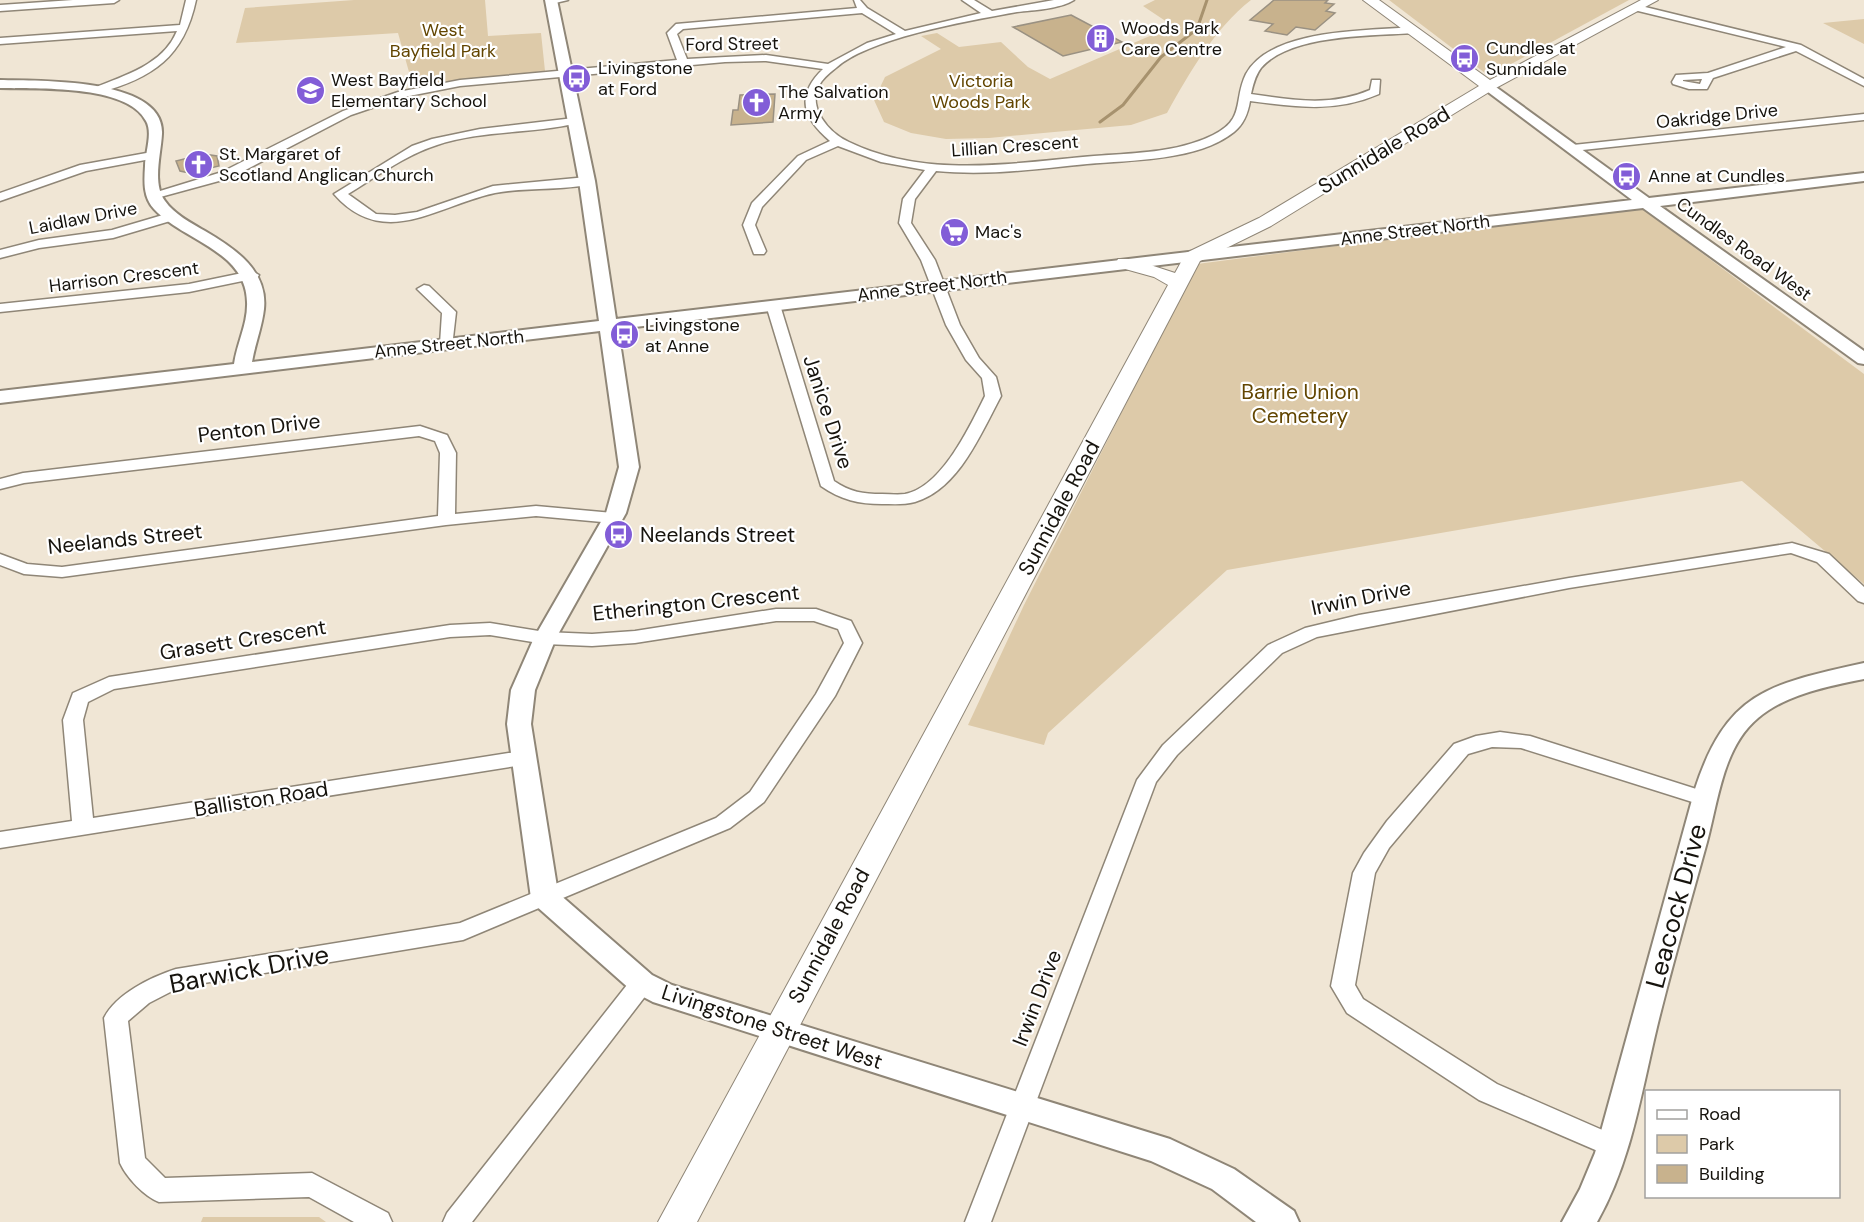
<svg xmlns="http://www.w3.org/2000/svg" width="1864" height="1222" font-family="'DM Sans',sans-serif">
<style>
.green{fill:#ddcaa9}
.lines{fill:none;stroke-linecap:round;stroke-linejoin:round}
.stream{stroke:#a7926e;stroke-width:3}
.building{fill:#c8b28d;stroke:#9a9182;stroke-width:1.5}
.minor-casing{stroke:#8f8677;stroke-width:3}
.tertiary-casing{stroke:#8f8677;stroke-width:4}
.secondary-casing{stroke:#8f8677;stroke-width:2}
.minor{fill:#fff;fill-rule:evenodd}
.tertiary{fill:#fff;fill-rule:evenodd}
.secondary{fill:#fff;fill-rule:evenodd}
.labels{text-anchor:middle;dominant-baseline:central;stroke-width:4.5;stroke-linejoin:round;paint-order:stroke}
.far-poi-label{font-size:18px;fill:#16130d;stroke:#fff;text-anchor:start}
.far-park-label{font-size:18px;fill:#624500;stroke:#fff}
.far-street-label{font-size:18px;fill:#16130d;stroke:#fff}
.street-label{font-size:21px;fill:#16130d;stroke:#fff}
.park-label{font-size:21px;fill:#624500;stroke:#fff}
.poi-label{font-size:21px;fill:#16130d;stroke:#fff;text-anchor:start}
.near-street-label{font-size:26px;fill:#16130d;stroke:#fff}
</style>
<rect width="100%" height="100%" fill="#f0e6d5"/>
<path class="green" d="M354 0H485L488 36 541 33 545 71 432 83 409 72 398 33 236 43 245 8Z
M1155 0H1251C1214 29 1190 72 1167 113L1131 125 989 138 946 139 911 133 884 122 874 100 885 77 941 49 921 36 937 33 959 47 1001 42 1028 67 1050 79 1173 26 1143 6Z
M1389 0H1629L1489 76Z
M1864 19V44L1823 23Z
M1640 207 1864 374V584L1742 481 1227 570 1048 733 1044 745 968 725 1024 605 1197 264Z
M203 1217H319L326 1222H201Z"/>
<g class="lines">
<path class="stream" d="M1100 122 1123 105 1161 57 1197 29 1207 0"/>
</g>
<path class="building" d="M1274 0H1328L1325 3 1334 4 1326 11 1335 13 1315 30 1296 27 1287 35 1265 31 1273 24 1250 20Z
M1071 15 1122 42 1063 56 1013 27Z
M775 94 773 122 731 125 733 110H738L740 95Z
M204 154 217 156 219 166 189 173 180 171 176 161Z"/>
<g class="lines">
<defs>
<path id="minor" d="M73 0H119L114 3 0 11V5Z
M186 0H196C184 57 153 78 98 93L93 90 94 88C125 75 163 65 177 31L0 44V38L180 25Z
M568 0 551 4 546 1 547 0Z
M854 0H860L867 8 905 31 981 13 962 0H974L992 11 1054 0H1074C1060 9 1034 10 1017 12 973 20 872 37 837 67 832 71 823 78 820 84 806 107 829 133 849 142 926 179 1012 163 1094 156 1133 153 1177 153 1213 135 1246 119 1233 100 1246 74 1271 28 1368 31 1414 27L1419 30 1414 33C1372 36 1290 34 1261 68 1255 76 1253 85 1251 94 1292 100 1331 107 1370 90L1372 80H1380L1379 94C1336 113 1295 107 1250 101 1248 113 1244 124 1234 132 1198 161 1131 160 1087 164 1037 169 988 176 936 171L915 199 911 223 935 260 960 325 979 358 996 377 1001 396C981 433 959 489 915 502 904 505 893 504 882 504 859 504 841 500 821 486L766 305 773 301 780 305 834 481C850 492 863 494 882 494 890 494 898 495 905 494 942 487 970 426 985 396L982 378 966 360 946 325 921 260 899 223 903 199 925 170 881 162 838 146 806 160 762 207 755 225 766 251 764 254H754L743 225 752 203 798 156 830 141C803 118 795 96 823 69L766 61 725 62 460 86 404 97 351 115 230 178 153 199 147 195 222 172 343 111 398 92 460 80 677 60 667 33 676 24 857 8ZM862 13 896 34 867 43 828 64 766 55 687 59 677 34 683 29Z
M1637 5 1801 45 1864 79V86L1796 51 1713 78 1707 89H1689L1673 84 1672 82 1676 75 1708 73 1786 47 1634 10V6ZM1702 79 1700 84 1683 81V80Z
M1864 114V120L1573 151 1567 148 1573 145Z
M574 118 580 121 578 123C532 134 482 130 437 145 405 155 376 177 348 194L376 214 395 215 417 212 493 186 587 177 591 178V184C560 191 527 187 495 193 438 205 384 251 334 194L412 146 432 139 480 129Z
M152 152 158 156 156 158 86 171 0 201V193L80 165Z
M173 212 179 216 177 219 113 238 39 248 0 258V250L39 240 112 230Z
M252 271 259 275 257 278 189 292 0 312V304L189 284Z
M424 285 429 286 456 312 452 347 447 348 440 344 442 313 417 289Z
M420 426 447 435 456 453 455 514 536 506 613 513 621 518 613 523 536 516 446 525 62 577 24 574 0 565V554L27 564 62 567 438 516 440 453 435 441 419 436 24 483 0 489V479L23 473Z
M1792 543 1829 554 1864 587V603L1858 601 1817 562 1791 553 1569 588 1317 637 1282 653 1177 755 1156 782 991 1222H965L1137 780 1163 745 1268 645 1305 628 1359 615 1569 578Z
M776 609H816L851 621 862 643 835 696 764 802 730 828 463 940 180 987 149 1003 128 1021 145 1158 165 1178 312 1173 388 1213 392 1222H354L309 1197 159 1202C144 1196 127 1178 120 1163L104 1018C116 994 151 977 176 969L460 923 716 818 750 792 816 694 844 643 838 629 814 621H776L635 643 592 646 545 644 490 635 450 637 114 689 88 702 83 720 93 818 522 751 529 753 532 758 529 763 522 765 0 848V832L72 821 63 720 73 693 109 677 450 625 490 623 545 632 592 634 635 631Z
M1500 732 1530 736 1712 794 1715 799 1712 804 1705 806 1521 748 1492 747 1468 754 1389 848 1375 873 1355 985 1363 999 1497 1084 1623 1139 1627 1147 1623 1155 1614 1158 1479 1100 1347 1013 1331 986 1353 873 1364 853 1387 821 1454 744 1476 736Z
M642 974 650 976 654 983 650 990 472 1222H443L447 1213 634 976Z"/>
<path id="tertiary" d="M545 0H557L595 181 616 319 1632 200 1484 89V83L1489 82 1649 198 1864 173V181L1660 206 1864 351V364L1858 363 1643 208 618 329 639 467 626 513 556 638 535 690 531 724 558 893 652 975 672 985 1170 1139 1234 1169 1294 1211 1299 1222H1256L1212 1189 1151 1161 653 1002 632 991 535 905 531 898 507 724 511 690 534 638 606 513 619 467 600 331 0 403V391L234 364C237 343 248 323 247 302 246 250 183 241 154 209 143 197 144 182 145 166 145 153 153 133 146 121 127 84 36 89 0 88V80C38 81 165 77 162 134 161 154 152 184 165 201 174 214 191 223 205 231 234 248 268 270 264 309 262 327 255 344 252 362L599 321 579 181Z
M1864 663V679C1830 686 1786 694 1758 718 1723 747 1718 801 1707 842 1690 904 1672 965 1657 1027 1641 1094 1631 1162 1597 1222H1562L1580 1189 1595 1153 1695 789C1727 691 1770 684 1864 663Z"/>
<path id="secondary" d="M1363 0H1379L1490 80 1641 0H1658L1494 89 1271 226 1200 261 697 1222H658L1168 285 1154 277 1118 267 1116 263 1118 259H1132L1175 273 1186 253 1259 218 1479 86Z"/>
</defs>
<use href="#minor" class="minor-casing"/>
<use href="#tertiary" class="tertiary-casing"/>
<use href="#secondary" class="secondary-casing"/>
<use href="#minor" class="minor"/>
<use href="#tertiary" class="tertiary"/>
<use href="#secondary" class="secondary"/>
</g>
<defs>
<symbol id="building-disc" viewBox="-11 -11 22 22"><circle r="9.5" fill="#825dd7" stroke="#fff"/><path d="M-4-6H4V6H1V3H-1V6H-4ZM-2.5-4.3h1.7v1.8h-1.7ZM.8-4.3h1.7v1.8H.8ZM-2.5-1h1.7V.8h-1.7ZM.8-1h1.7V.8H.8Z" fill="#fff"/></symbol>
<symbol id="bus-disc" viewBox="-11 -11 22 22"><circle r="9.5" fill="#825dd7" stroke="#fff"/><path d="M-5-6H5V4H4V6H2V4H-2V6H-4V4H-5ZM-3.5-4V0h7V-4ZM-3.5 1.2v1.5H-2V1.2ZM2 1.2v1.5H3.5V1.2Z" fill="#fff"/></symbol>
<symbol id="school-disc" viewBox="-11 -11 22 22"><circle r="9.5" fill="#825dd7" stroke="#fff"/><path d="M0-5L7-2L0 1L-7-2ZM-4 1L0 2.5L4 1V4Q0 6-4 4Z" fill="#fff"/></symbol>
<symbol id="church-disc" viewBox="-11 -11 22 22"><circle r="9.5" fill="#825dd7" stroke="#fff"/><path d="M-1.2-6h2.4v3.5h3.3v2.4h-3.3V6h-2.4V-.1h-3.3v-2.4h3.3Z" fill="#fff"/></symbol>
<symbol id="supermarket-disc" viewBox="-11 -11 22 22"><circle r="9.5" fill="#825dd7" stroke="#fff"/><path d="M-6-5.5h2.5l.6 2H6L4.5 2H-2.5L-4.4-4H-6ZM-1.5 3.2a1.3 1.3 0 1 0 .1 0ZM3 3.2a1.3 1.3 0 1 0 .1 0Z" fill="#fff"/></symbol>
</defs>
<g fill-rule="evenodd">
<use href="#building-disc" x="1084" y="22" width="33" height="33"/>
<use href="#bus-disc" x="1448" y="42" width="33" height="33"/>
<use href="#bus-disc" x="560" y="62" width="33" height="33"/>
<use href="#school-disc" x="294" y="74" width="33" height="33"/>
<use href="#church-disc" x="740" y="86" width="33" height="33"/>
<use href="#church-disc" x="182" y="148" width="33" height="33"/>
<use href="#bus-disc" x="1610" y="160" width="33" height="33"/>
<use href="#supermarket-disc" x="938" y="216" width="33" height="33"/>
<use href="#bus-disc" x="608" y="318" width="33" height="33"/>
<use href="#bus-disc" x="602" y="518" width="33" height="33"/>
</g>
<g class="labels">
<g class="far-poi-label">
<text x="1121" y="28">Woods Park<tspan x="1121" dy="21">Care Centre</tspan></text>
<text x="1486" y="48">Cundles at<tspan x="1486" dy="21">Sunnidale</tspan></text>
<text x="598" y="68">Livingstone<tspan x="598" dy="21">at Ford</tspan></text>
<text x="331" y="80">West Bayfield<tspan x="331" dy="21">Elementary School</tspan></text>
<text x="778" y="92">The Salvation<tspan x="778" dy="21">Army</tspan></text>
<text x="219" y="154">St. Margaret of<tspan x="219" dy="21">Scotland Anglican Church</tspan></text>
<text x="1648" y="176">Anne at Cundles</text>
<text x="975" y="232">Mac's</text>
<text x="645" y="325">Livingstone<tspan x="645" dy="21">at Anne</tspan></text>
</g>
<g class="far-park-label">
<text x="443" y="30">West<tspan x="443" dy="21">Bayfield Park</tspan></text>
<text x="981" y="81">Victoria<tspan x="981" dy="21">Woods Park</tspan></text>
</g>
<g class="far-street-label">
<text transform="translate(732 44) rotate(-1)">Ford Street</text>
<text transform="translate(1717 116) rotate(-6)">Oakridge Drive</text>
<text transform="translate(1015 146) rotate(-4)">Lillian Crescent</text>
<text transform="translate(83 218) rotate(-11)">Laidlaw Drive</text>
<text transform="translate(1415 230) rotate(-7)">Anne Street North</text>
<text transform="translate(1744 249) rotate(36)">Cundles Road West</text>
<text transform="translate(124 277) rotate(-7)">Harrison Crescent</text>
<text transform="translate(932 286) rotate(-7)">Anne Street North</text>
<text transform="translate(449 344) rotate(-6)">Anne Street North</text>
</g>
<g class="street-label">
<text transform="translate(1384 150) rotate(-31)">Sunnidale Road</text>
<text transform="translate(828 412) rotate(72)">Janice Drive</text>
<text transform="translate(259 428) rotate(-7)">Penton Drive</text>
<text transform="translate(1059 508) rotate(-62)">Sunnidale Road</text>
<text transform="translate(125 539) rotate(-6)">Neelands Street</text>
<text transform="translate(1361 598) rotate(-12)">Irwin Drive</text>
<text transform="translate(696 603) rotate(-6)">Etherington Crescent</text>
<text transform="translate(243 640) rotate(-9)">Grasett Crescent</text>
<text transform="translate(261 799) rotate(-9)">Balliston Road</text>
<text transform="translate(829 936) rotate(-62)">Sunnidale Road</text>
<text transform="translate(1037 998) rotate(-69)">Irwin Drive</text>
<text transform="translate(772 1027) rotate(18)">Livingstone Street West</text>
</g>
<g class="park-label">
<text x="1300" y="392">Barrie Union<tspan x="1300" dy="24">Cemetery</tspan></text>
</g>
<g class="poi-label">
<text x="640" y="535">Neelands Street</text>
</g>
<g class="near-street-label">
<text transform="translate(1676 906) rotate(-75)">Leacock Drive</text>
<text transform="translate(249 969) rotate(-11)">Barwick Drive</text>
</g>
</g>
<rect x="1645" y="1090" width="195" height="108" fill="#ffffff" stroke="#a2a19e" stroke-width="1.5"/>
<rect x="1657" y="1110" width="30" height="9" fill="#ffffff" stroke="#a2a19e" stroke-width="1.5"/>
<text x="1699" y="1120" font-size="18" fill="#16130d">Road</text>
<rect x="1657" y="1135" width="30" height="18" fill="#ddcaa9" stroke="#a2a19e" stroke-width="1.5"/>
<text x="1699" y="1150" font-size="18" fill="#16130d">Park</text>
<rect x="1657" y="1165" width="30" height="18" fill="#c8b28d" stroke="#a2a19e" stroke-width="1.5"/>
<text x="1699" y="1180" font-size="18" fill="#16130d">Building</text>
</svg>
